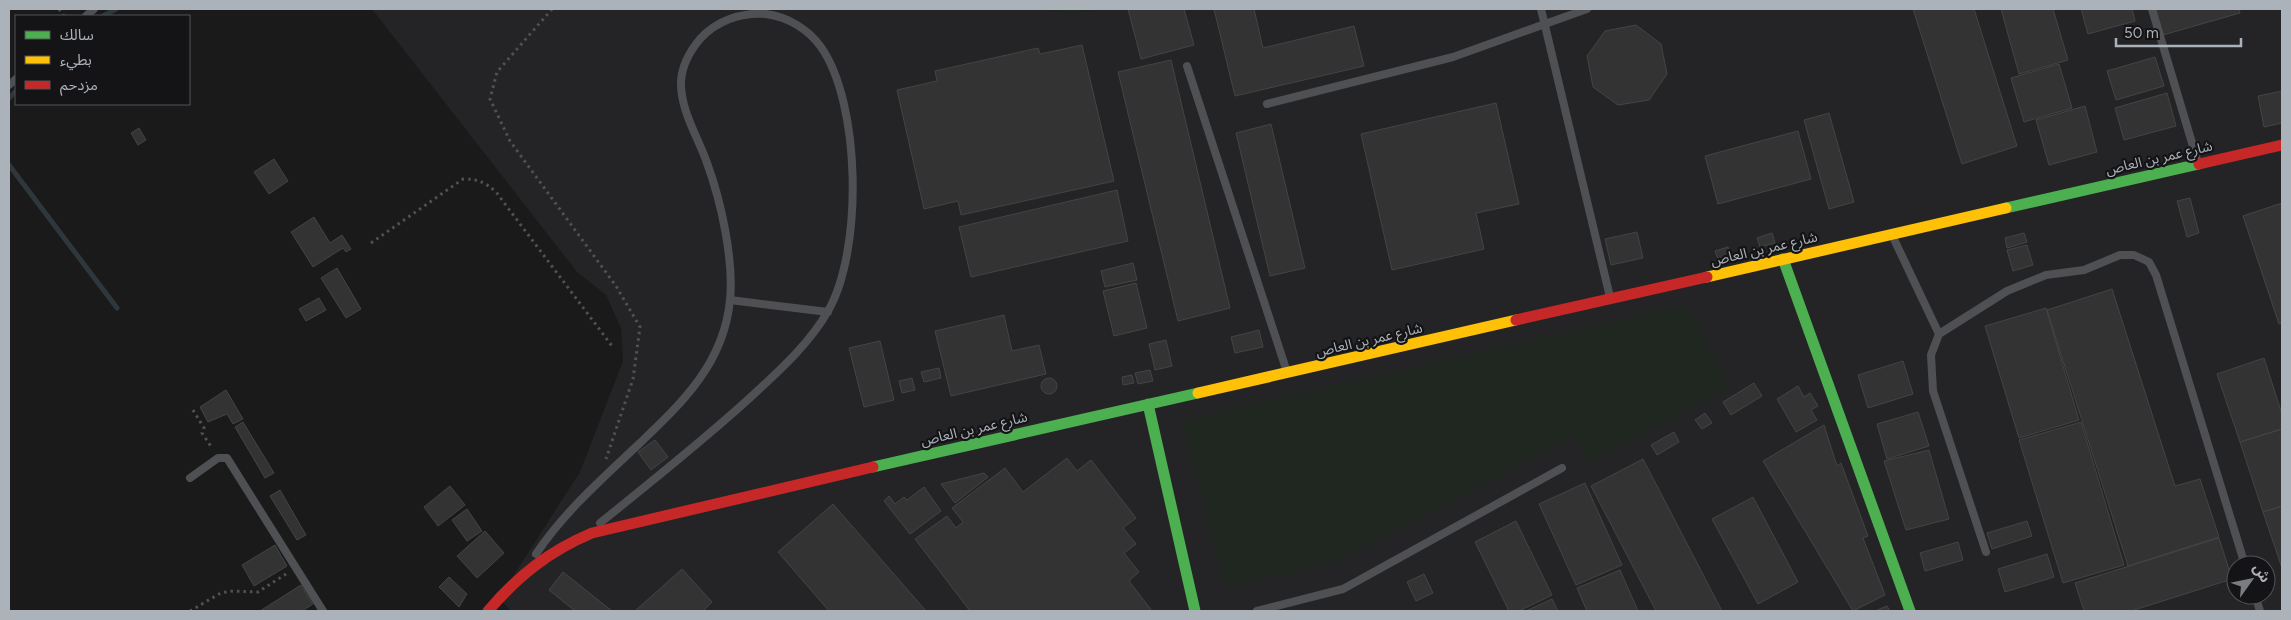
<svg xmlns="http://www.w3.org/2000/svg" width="2291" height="620" font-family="Figtree,'Noto Sans Arabic',sans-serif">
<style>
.built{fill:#242426;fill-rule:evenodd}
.green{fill:#202720}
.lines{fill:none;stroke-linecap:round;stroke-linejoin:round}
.stream{stroke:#2d373c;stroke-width:5}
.building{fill:#333334;stroke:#424446}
.path{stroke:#505154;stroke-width:3;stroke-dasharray:2.5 4;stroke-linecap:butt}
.lane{stroke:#4e5053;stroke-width:8}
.fast{stroke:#4caf50;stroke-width:11}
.slow{stroke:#ffc107;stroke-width:11}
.jam{stroke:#c62828;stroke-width:11}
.labels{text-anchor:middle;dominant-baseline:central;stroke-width:4.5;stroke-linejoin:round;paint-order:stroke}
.street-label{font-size:14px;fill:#acb2ba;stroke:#141416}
</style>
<rect width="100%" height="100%" fill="#1a1a1a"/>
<path class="built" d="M372 9H1042L1073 14 1094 9H2282V611H511L499 598 580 472 623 361 621 328 606 295 577 272ZM2236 565H2266V595H2236Z"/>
<path class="green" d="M1042 9H1094L1073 14Z
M1687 304 1730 387 1589 464 1573 437 1338 562 1225 588 1182 420Z"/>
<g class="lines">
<path class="stream" d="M103 16 116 9
M9 98 16 91
M9 165 117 308"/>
</g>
<path class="building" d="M1128 9H1184L1194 45 1141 59Z
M1212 9H1254L1263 48 1354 26 1364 66 1235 96 1214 9Z
M1913 9H1974L2017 146 1962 164Z
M2001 9H2053L2068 60 2019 74Z
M2081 9H2132L2135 21 2088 34Z
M2155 9H2239L2240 13 2163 35Z
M1636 25 1661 44 1667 74 1649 100 1618 105 1593 87 1587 56 1605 31Z
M1082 45 1114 181 961 215 958 201 924 209 897 90 937 81 935 71 1038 48 1040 54Z
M2155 57 2164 86 2116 100 2107 71Z
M1171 60 1230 308 1178 321 1118 72Z
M2059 64 2072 108 2024 122 2011 78Z
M2282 91V123L2264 127 2258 96Z
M2167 93 2176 126 2124 140 2115 108Z
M1496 103 1519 204 1476 213 1484 249 1392 270 1361 134Z
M2085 106 2097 152 2049 165 2036 120Z
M1829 113 1854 202 1829 209 1804 120Z
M1271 124 1305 268 1270 276 1236 133Z
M139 128 146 140 138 145 131 133Z
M1798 131 1811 179 1718 204 1705 156Z
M274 159 288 181 269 194 254 172Z
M1117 190 1128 241 971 277 959 227Z
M2190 198 2199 233 2187 237 2177 201Z
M2282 203V323L2279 324 2243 216Z
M314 217 330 243 342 235 351 249 346 252 343 248 313 267 291 232Z
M1637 232 1643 258 1611 265 1605 239Z
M1772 233 1775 243 1760 247 1757 238Z
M2024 233 2027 242 2007 248 2005 238Z
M2027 245 2033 265 2013 271 2007 250Z
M1728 247 1731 254 1718 259 1715 251Z
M1133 263 1137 280 1105 287 1101 271Z
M337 268 361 309 346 318 321 278Z
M1136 283 1147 328 1114 336 1103 291Z
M2112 289 2175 486 2200 479 2219 537 2128 566 2047 310Z
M319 298 326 310 306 321 299 309Z
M2046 308 2079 420 2019 438 1985 326Z
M1004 315 1012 351 1039 345 1046 374 951 396 935 331Z
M1259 330 1263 347 1235 353 1231 337Z
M1166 340 1172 366 1155 370 1149 344Z
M880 341 894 400 864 407 849 348Z
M2264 358 2282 414V429L2240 442 2217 374Z
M1903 361 1913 394 1868 408 1858 375Z
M939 368 941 378 924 382 921 372Z
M1150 370 1153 381 1138 384 1135 373Z
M1132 375 1134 383 1123 385 1122 377Z
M1041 386a8 8 0 1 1 16 0a8 8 0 1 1-16 0Z
M912 378 915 390 902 393 899 381Z
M1754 383 1762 396 1731 415 1723 402Z
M1798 386 1804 397 1810 393 1818 406 1811 410 1817 420 1796 432 1777 399Z
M226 390 243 419 233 424 227 414 208 422 200 407Z
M1918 412 1929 446 1887 459 1877 424Z
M1705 413 1712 423 1702 429 1695 420Z
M243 422 274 473 265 478 235 427Z
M2081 422 2124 565 2063 583 2019 440Z
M1824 425 1837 466 1841 463 1868 536 1863 538 1885 595 1853 611 1763 461Z
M2282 429V506L2263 512 2240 442Z
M1674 432 1679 442 1657 455 1651 445Z
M655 440 668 457 651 470 638 452Z
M1929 450 1949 519 1906 530 1884 461Z
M1067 458 1077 471 1091 460 1136 518 1123 528 1136 544 1124 553 1139 572 1129 581 1152 611H970L915 539 947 516 956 528 963 522 952 508 1005 468 1023 492Z
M1643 459 1722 611H1656L1591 486Z
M984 473 988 477 955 503 941 484Z
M1585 483 1622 565 1576 585 1539 504Z
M450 486 465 505 438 526 424 507Z
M924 487 941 511 910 534 884 501 889 496 895 504 904 497 907 500Z
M280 490 306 535 297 540 270 496Z
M1753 497 1798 582 1758 604 1712 519Z
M833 504 926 611H829L778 552Z
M2282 506V568L2263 512Z
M467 509 482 531 467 541 452 520Z
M1516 521 1552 595 1519 611H1509L1475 542Z
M2027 521 2032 536 1992 549 1987 533Z
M485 531 504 553 477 578 457 556Z
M2219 538 2232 579 2131 611H2084L2075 583Z
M1958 542 1963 560 1925 571 1920 553Z
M275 545 287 566 254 586 242 565Z
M2047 554 2054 577 2005 592 1998 569Z
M682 569 712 602 703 611H635Z
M1620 570 1638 611H1587L1577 588Z
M563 572 612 611H575L549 590Z
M1424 574 1433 593 1416 601 1407 582Z
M449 577 467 594 459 607 439 587Z
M301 585 313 604 302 611H260Z
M1552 599 1558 611H1526Z
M1887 606 1890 611H1875Z"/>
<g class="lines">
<path class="path" d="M59 9 64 16
M552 9 497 72 490 99 510 141 616 286 640 327 633 379 606 459
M371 243 463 179C478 179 485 182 496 192L612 346
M193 410 204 428 202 433 212 448
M190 611 219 594 229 591 258 592 286 574"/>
<path class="lane" d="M1541 9 1610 297
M2152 9 2198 163
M86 16 94 9
M1187 66 1287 372
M9 85 16 79
M1267 104 1453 57 1587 9
M1892 235 1939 334
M730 300 828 312
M190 478 218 458H227L323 611
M1986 552 1933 391 1931 355 1939 334 2007 291 2046 275 2084 270 2120 255H2134L2149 262 2156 275 2245 565
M536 554C564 512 603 478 640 443 683 402 724 363 730 300 734 260 721 201 707 163 698 137 680 110 681 81 682 66 690 51 700 39 716 21 741 12 766 14 788 17 808 29 821 47 861 104 863 251 828 311 810 343 780 370 753 395 704 440 652 481 600 523
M2255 595 2260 611
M1257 611 1343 589 1562 468"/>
<path class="fast" d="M2006 208 2199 164
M1783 259 1910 611
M1148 404 1195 611
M873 467 1198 393"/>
<path class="slow" d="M1707 277 2006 208
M1198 393 1516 320"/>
<path class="jam" d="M2199 164 2282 145
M1516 320 1707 277
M488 611C518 576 549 551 592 533L873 467"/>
</g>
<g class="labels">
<g class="street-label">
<text transform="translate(2159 158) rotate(-13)">شارع عمر بن العاص</text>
<text transform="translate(1764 249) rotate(-13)">شارع عمر بن العاص</text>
<text transform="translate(1369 340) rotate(-13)">شارع عمر بن العاص</text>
<text transform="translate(974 429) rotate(-13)">شارع عمر بن العاص</text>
</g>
</g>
<rect width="2291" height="620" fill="none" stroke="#acb2ba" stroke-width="20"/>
<rect x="15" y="15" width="175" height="90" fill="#141416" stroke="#515358"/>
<rect x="25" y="31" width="25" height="8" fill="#4caf50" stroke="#515358"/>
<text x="60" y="40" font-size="15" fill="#acb2ba">سالك</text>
<rect x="25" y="56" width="25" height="8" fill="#ffc107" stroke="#515358"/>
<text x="60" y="65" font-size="15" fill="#acb2ba">بطيء</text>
<rect x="25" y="81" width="25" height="8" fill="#c62828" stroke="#515358"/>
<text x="60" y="90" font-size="15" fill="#acb2ba">مزدحم</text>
<g transform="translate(2251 580) rotate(57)"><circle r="24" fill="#141416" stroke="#515358"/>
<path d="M0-4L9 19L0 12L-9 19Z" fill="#797d82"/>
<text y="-8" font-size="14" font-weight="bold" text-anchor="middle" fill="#acb2ba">ش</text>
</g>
<path d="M2116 38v8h125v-8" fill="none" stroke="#acb2ba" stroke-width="2.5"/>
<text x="2124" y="38" font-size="15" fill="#acb2ba" stroke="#141416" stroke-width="4" paint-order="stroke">50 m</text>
</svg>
